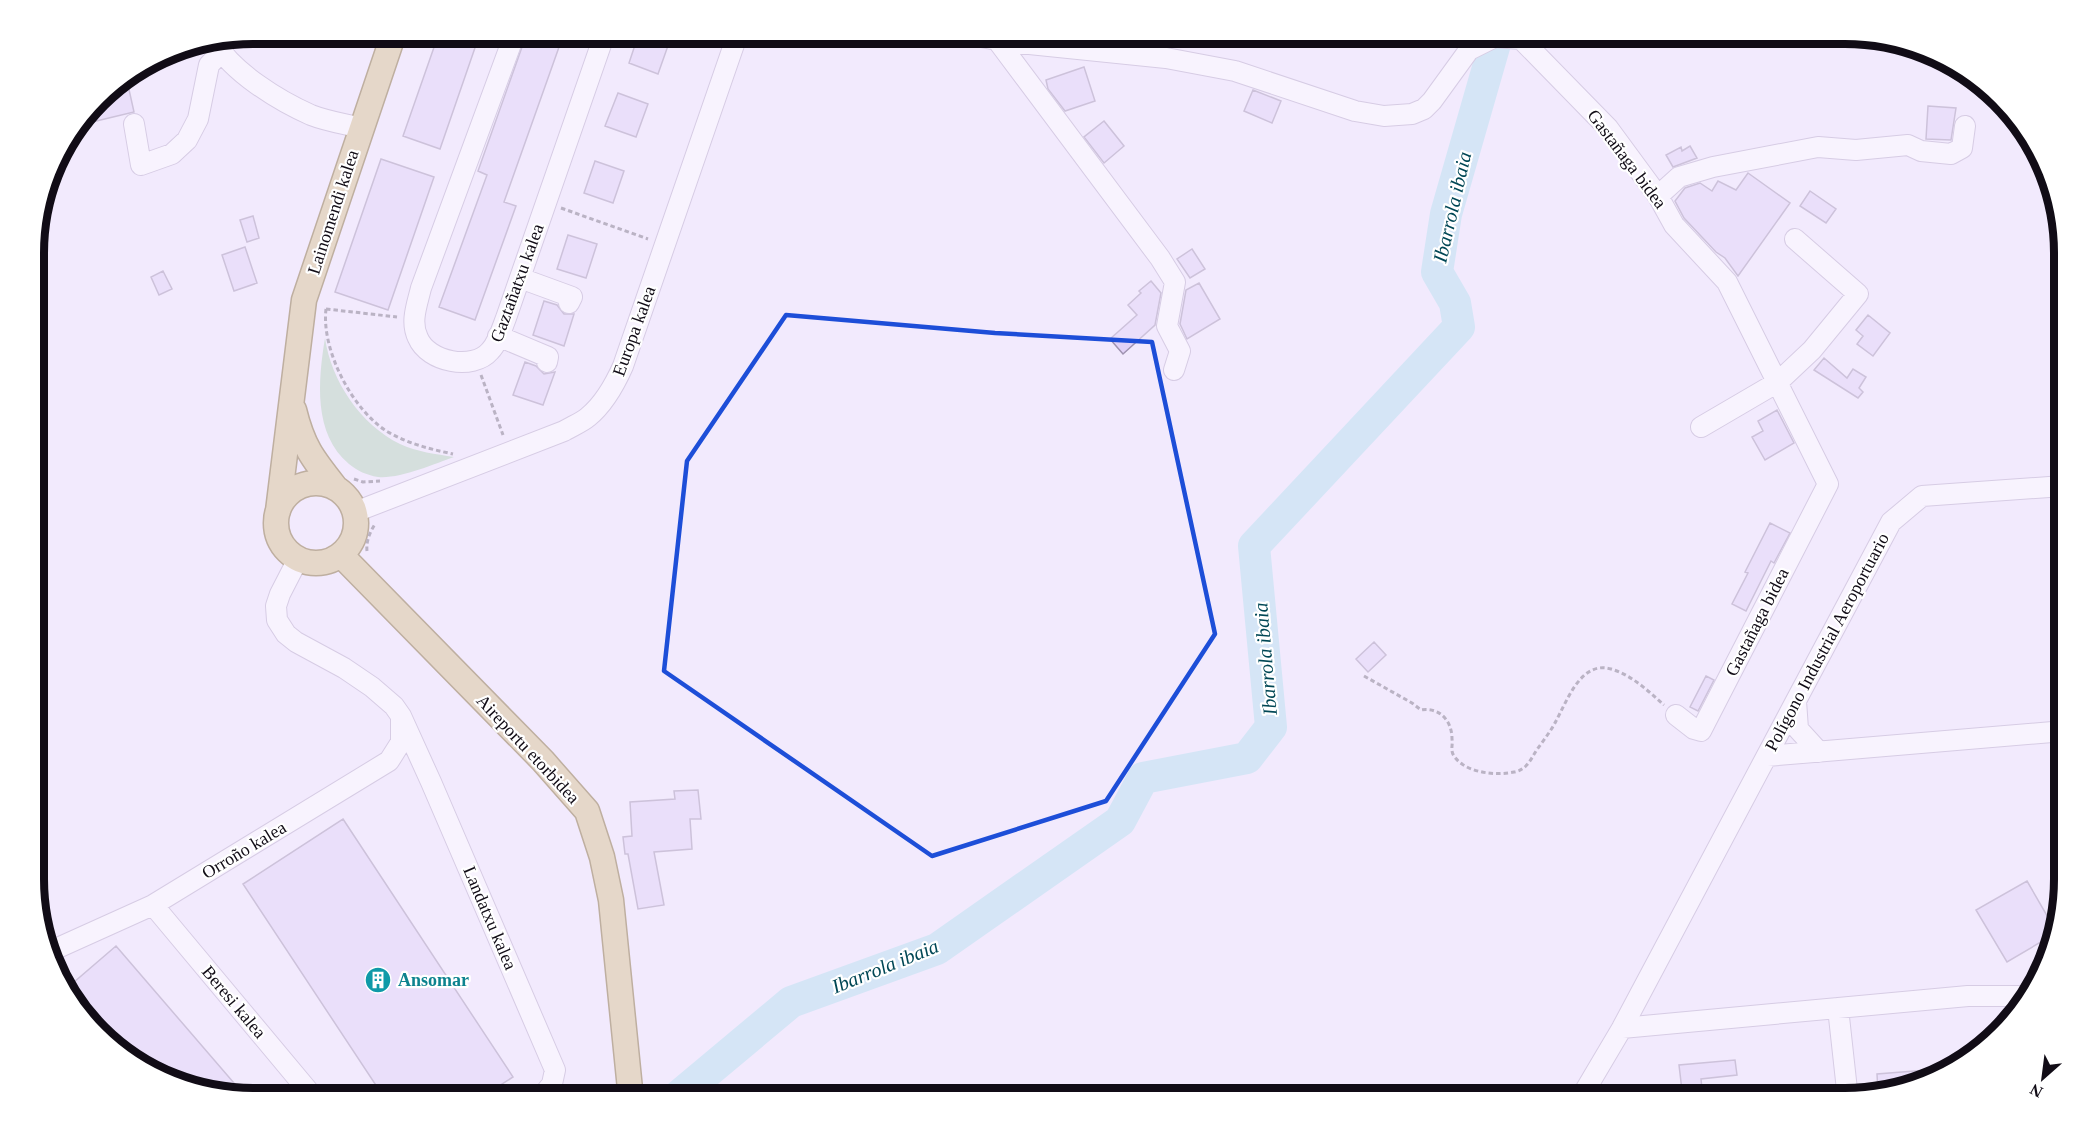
<svg xmlns="http://www.w3.org/2000/svg" width="2097" height="1132" font-family="Georgia,serif">
<style>
.green{fill:#b1d2b7}
.lines{fill:none;stroke-linecap:round;stroke-linejoin:round}
.river{stroke:#b1e1ee;stroke-width:32}
.building{fill:#e1d2f7;stroke:#9f93b0;stroke-width:1.5}
.minor-casing{stroke:#b5a9c6;stroke-width:22}
.major-casing{stroke:#7f682f;stroke-width:27}
.path{stroke:#77717f;stroke-width:3;stroke-dasharray:4.5 3;stroke-linecap:butt}
.minor{stroke:#fff;stroke-width:20}
.major{stroke:#d6c28b;stroke-width:24}
.marked{fill:none;stroke:#1d4ed8;stroke-width:4.5;stroke-linejoin:round}
.labels{text-anchor:middle;dominant-baseline:central;stroke-width:4.5;stroke-linejoin:round;paint-order:stroke}
.street-label{font-size:18px;fill:#110c16;stroke:#fff}
.culture-label{font-size:18px;font-weight:bold;fill:#0d838f;stroke:#fff;text-anchor:start}
.water-label{font-size:20px;font-style:italic;fill:#004755;stroke:#fff}
.rim{fill:none;stroke:#110c16;stroke-width:8}
</style>
<rect width="100%" height="100%" fill="#f2eafd"/>
<path class="green" d="M325 338C331 381 361 425 400 444 417 452 436 454 454 457 434 464 400 479 378 477 366 475 358 471 349 464 313 434 318 380 325 338Z"/>
<g class="lines">
<path class="river" d="M675 1099 791 1002 937 949 1120 821 1143 778 1247 758 1271 727 1254 546 1459 327 1455 303 1437 272 1446 214 1498 33"/>
</g>
<path class="building" d="M439 33H452L477 42 440 149 403 136Z
M527 33H564L504 202 516 206 475 320 439 307 487 175 478 171Z
M639 33H650L670 40 658 74 629 63Z
M1084 67 1095 101 1065 111 1048 89 1046 80Z
M118 81 119 86 128 85 134 112 92 122 90 111 108 88Z
M1253 90 1281 101 1272 123 1244 111Z
M618 93 648 104 636 137 605 126Z
M1928 106 1956 108 1951 140 1926 139Z
M1104 121 1124 146 1104 163 1084 137Z
M1690 146 1697 158 1673 167 1666 155 1681 147 1682 151Z
M381 159 434 177 388 310 335 292Z
M595 161 624 171 613 203 584 193Z
M1748 173 1790 203 1738 276 1725 258 1716 252 1684 218 1675 201 1685 188 1700 183 1712 191 1718 181 1736 190Z
M1810 191 1836 209 1826 223 1800 206Z
M253 216 259 238 247 242 240 220Z
M568 235 597 244 586 278 557 269Z
M245 247 257 283 234 291 222 255Z
M1192 249 1205 269 1190 278 1177 259Z
M163 271 172 289 159 295 151 277Z
M1151 281 1161 293 1155 325 1123 354 1110 339 1137 315 1128 305 1141 293 1139 291Z
M1199 283 1220 319 1187 339 1180 324 1186 290Z
M544 301 557 305 564 314H574L564 346 533 335Z
M1868 315 1890 333 1873 356 1857 344 1863 336 1856 330Z
M1824 358 1847 378 1853 369 1866 377 1859 388 1863 392 1858 398 1814 370Z
M525 362 536 366 544 374 555 372 543 405 513 395Z
M1777 410 1794 443 1765 460 1752 437 1763 431 1758 421Z
M1770 523 1790 533 1774 563 1771 561 1746 611 1732 604 1748 573 1745 572Z
M1374 642 1386 655 1368 672 1356 659Z
M1706 676 1714 680 1698 711 1690 707Z
M698 790 701 819H690L692 849 654 852 664 905 638 909 628 854H625L623 837 632 836 630 802 675 799 674 791Z
M343 819 513 1077 479 1099H385L243 884Z
M2027 881 2053 926 2051 936 2007 962 1976 910Z
M116 946 246 1097 155 1076 70 1002 66 989Z
M1735 1060 1737 1075 1701 1079 1703 1099H1683L1679 1065Z
M1927 1070 1929 1075 1878 1092 1877 1074Z"/>
<g class="lines">
<defs>
<path id="minor" d="M515 33 421 288C417 305 410 322 418 338 428 362 473 371 490 351 498 343 502 328 506 318L605 33
M960 33 1008 42 1166 58 1235 71 1355 111 1384 116 1412 114 1424 109 1432 101 1469 50 1495 37 1521 39 1608 128 1658 196 1674 225 1727 282 1828 484 1701 731 1694 729 1676 715
M997 40 1160 258 1175 282 1167 326 1180 351 1174 370
M215 42C232 72 279 101 311 115 326 121 345 124 361 128
M134 124 141 165 172 154 187 140 198 119 209 65 221 52
M1658 196 1679 177 1713 167 1818 147 1856 150 1908 145 1921 151 1951 154 1962 148 1965 126
M520 278 572 297 569 303
M498 336 548 357 547 362
M1701 427 1778 382 1812 350 1858 294 1795 239
M355 512 564 431C572 426 581 423 588 417 604 404 615 384 623 366L738 33
M298 559 280 594 276 606 277 620 286 634 296 642 344 668 372 687 394 706 401 716 431 782 555 1070 552 1084 540 1099
M1796 701 1798 729 1819 752
M1767 756 2064 731
M153 905 315 1099
M51 951 153 905 389 761 401 742V719
M1838 1008 1848 1099
M1622 1028 1968 996H2025
M1580 1099 1622 1028 1891 522 1922 496 2063 486"/>
<path id="major" d="M294 410C303 447 313 459 336 488
M276 523a40 40 0 1 1 80 0a40 40 0 1 1-80 0Z
M278 511 304 300 394 33
M341 555 543 761 587 811 602 857 611 900 631 1099"/>
</defs>
<use href="#minor" class="minor-casing"/>
<use href="#major" class="major-casing"/>
<path class="path" d="M561 208 648 239
M326 309C321 350 353 411 388 432 409 444 430 449 453 454
M326 309 397 317
M481 375 503 435
M354 479 363 482 380 481
M367 551C366 541 370 532 375 524
M1364 676 1412 703 1421 710C1439 707 1452 720 1452 739 1453 746 1450 750 1454 756 1465 773 1496 776 1514 772 1526 770 1530 761 1536 751 1543 741 1551 731 1556 721 1567 701 1581 660 1611 669 1632 675 1648 691 1664 705"/>
<use href="#minor" class="minor"/>
<use href="#major" class="major"/>
</g>
<path d="M0 0H2097V1132H0ZM786 315 995 333 1152 342 1215 634 1106 801 932 856 664 671 687 461Z" fill="#f2eafd" fill-opacity=".55" fill-rule="evenodd"/>
<path class="marked" d="M786 315 995 333 1152 342 1215 634 1106 801 932 856 664 671 687 461Z"/>
<defs>
<symbol id="building-disc" viewBox="-11 -11 22 22"><circle r="9.5" fill="#0f9aa8" stroke="#fff"/><path d="M-4-6H4V6H1V3H-1V6H-4ZM-2.5-4.3h1.7v1.8h-1.7ZM.8-4.3h1.7v1.8H.8ZM-2.5-1h1.7V.8h-1.7ZM.8-1h1.7V.8H.8Z" fill="#fff"/></symbol>
</defs>
<g fill-rule="evenodd">
<use href="#building-disc" x="363" y="965" width="30" height="30"/>
</g>
<g class="labels">
<g class="street-label">
<text transform="translate(1627 159) rotate(53)">Gastañaga bidea</text>
<text transform="translate(333 212) rotate(-72)">Lainomendi kalea</text>
<text transform="translate(517 283) rotate(-70)">Gaztañatxu kalea</text>
<text transform="translate(634 331) rotate(-70)">Europa kalea</text>
<text transform="translate(1757 622) rotate(-63)">Gastañaga bidea</text>
<text transform="translate(1827 642) rotate(-62)">Polígono Industrial Aeroportuario</text>
<text transform="translate(528 749) rotate(47)">Aireportu etorbidea</text>
<text transform="translate(244 850) rotate(-31)">Orroño kalea</text>
<text transform="translate(490 918) rotate(67)">Landatxu kalea</text>
<text transform="translate(234 1002) rotate(50)">Beresi kalea</text>
</g>
<g class="culture-label">
<text x="398" y="980">Ansomar</text>
</g>
<g class="water-label">
<text transform="translate(1452 207) rotate(-77)">Ibarrola ibaia</text>
<text transform="translate(1265 659) rotate(-95)">Ibarrola ibaia</text>
<text transform="translate(885 966) rotate(-22)">Ibarrola ibaia</text>
</g>
</g>
<path d="M0 0H2097V1132H0ZM253 44H1845A209 209 0 0 1 2054 253V879A209 209 0 0 1 1845 1088H253A209 209 0 0 1 44 879V253A209 209 0 0 1 253 44Z" fill="#fff" fill-rule="evenodd"/>
<path class="rim" d="M253 44H1845A209 209 0 0 1 2054 253V879A209 209 0 0 1 1845 1088H253A209 209 0 0 1 44 879V253A209 209 0 0 1 253 44Z"/>
<g transform="translate(2043 1078) rotate(208)" stroke="#ffffff" stroke-width="4.5" paint-order="stroke">
<path d="M0-4.5L10 22L0 15L-10 22Z" fill="#110c16"/>
<text y="-9" font-size="16" font-weight="bold" text-anchor="middle" fill="#110c16">N</text>
</g>
</svg>
